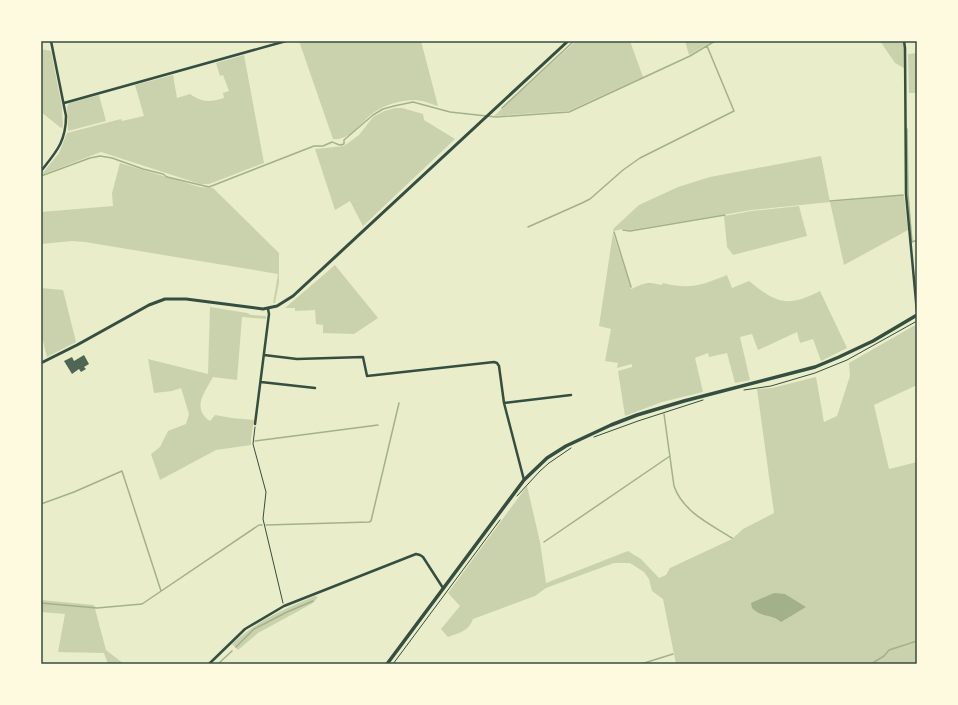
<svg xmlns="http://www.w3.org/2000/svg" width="958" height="705" font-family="'Crimson Pro',serif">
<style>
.green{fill:#cad2ad}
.water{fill:#a3b18a}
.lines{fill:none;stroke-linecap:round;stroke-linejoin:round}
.stream{stroke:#a3b18a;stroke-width:1.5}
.building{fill:#4f6655}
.path{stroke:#344e41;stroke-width:1}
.minor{stroke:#344e41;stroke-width:2.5}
.tertiary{stroke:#344e41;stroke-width:3}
.secondary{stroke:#344e41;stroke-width:3.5}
.neatline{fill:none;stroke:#344e41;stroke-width:1.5}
</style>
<rect width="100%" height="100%" fill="#e9edc9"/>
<path class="green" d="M299 41H421L438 106C431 104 422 100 414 100 401 100 384 105 373 113 361 122 350 141 333 139Z
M576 41H630L643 77 568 111 494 116Z
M685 41H713L689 55Z
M880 41H903L905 49 904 68 895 63Z
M41 49 51 51 62 107 63 127 61 128 41 112Z
M917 53V93H909L908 54Z
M244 55 264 163 209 184H200L101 152 41 175 59 153 67 133 121 119 122 121 144 116 135 85 173 75 177 98 190 94C203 103 209 102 224 98L223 93 229 91 223 75 220 76 216 63Z
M99 95 106 121 68 131 67 107 69 103Z
M395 108H402L423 114 424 120 455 139 363 226 350 201 335 210 315 149 344 146 359 135 373 117 384 111Z
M821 156 830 202 904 195 908 230 844 265 830 202 752 210 630 230 622 229 614 231 613 229 639 205 678 187 710 177Z
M120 163 200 187 213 188 279 253V283L275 303H273L278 274 85 242 72 241 41 244V212L113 206 112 193Z
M799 206 807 236 733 255 727 247 724 216 752 211Z
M613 233 631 289C645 283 646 281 662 285L663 283C690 290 702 285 727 275L732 288 749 281C776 303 787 308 820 291L847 348 821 361 813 339 800 343 797 332 758 350 752 334 740 337 750 380 735 383 727 353 709 357 708 353 695 358 703 392 662 402 625 416 618 371 632 367V364L617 368 618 363 605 361 611 329 599 326Z
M335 265 378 318 354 334 323 333V325L316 324 315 310 295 311V308H285Z
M41 288 63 290 76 342 47 357 41 333Z
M210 307 247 313 251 315 266 316V319L242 317 237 380 213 377C205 392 191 408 210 421L215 415 232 418 254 420 251 439V445L216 450 160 480 151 454 160 447 168 431 186 424 189 414 181 388 172 391 154 393 148 359 208 374Z
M917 324V385L874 405 889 469 917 462V664H676L663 599 652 591 649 579 644 572 630 563H614L546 588 535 596 473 619C469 631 459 633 448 637L441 629 460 606 448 593 527 486 540 542 546 583 628 551 641 559 659 578 666 575 670 568 732 539 743 529 774 513 757 389 772 388 816 377 824 422 837 416 850 376 849 363Z
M315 596 318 597 313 603 258 633 238 650 232 644C260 619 282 610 315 596Z
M41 600 94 605 106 650 124 664H108L104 653 58 652 65 614 41 612Z"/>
<path class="water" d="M774 593 785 594 806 607 781 622C772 613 763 619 752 608L751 603Z"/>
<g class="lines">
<path class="stream" d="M502 108 574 41
M907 129 908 194 912 242 917 240
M41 176 90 158 100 156 112 158 143 169 163 174 167 177 209 187 314 146H323L332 142C337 143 338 147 344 144V140L373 115 383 109 394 106 413 102 450 112 496 117 569 112 690 56 715 41
M830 201 903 195
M528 227 582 203 590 199 623 170 640 158 734 111 707 46
M623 230 630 231 725 215
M614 232 631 287
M664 414 674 486C683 512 710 524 732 538
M255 441 378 425
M41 504 74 492 122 471 161 591
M266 525 369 522 371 521 399 403
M544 542 670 456
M41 603 97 608 142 604 259 525H262
M236 647 254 629 287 612 313 601
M218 664 232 651
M641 664 673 654
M871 664 884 656 889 650 917 641"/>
</g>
<path class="building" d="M84 355 89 364 84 367 86 369 81 372 79 369 72 374 64 361 72 357 74 361Z"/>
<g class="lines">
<path class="path" d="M744 390 771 386 815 373 847 360 917 321
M255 427 253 444 266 492 263 519 283 603
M594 437 638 421 703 400
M517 496 540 471 549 463 571 448
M393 664 500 520"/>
<path class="minor" d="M904 41 905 48 906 194 917 312
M64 103 286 41
M41 171C56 152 66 142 66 116L51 41
M264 355 297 359 363 357 367 376 494 362 497 363 499 366 504 403 524 480
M261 382 315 388
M504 403 571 395
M255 424 269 314 268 309
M209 664 245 629 284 606 416 554 420 555 423 557 443 588"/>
<path class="tertiary" d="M41 363 77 345 149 305 165 299H186L263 309 277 306 293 296 568 41"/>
<path class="secondary" d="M387 664 524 480 547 458 566 446 611 425 637 415 684 401 815 367 839 357 873 341 917 315"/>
</g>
<rect width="958" height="705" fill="none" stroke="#fefae0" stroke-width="84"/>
<rect x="42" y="42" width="874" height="621" class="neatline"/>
</svg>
